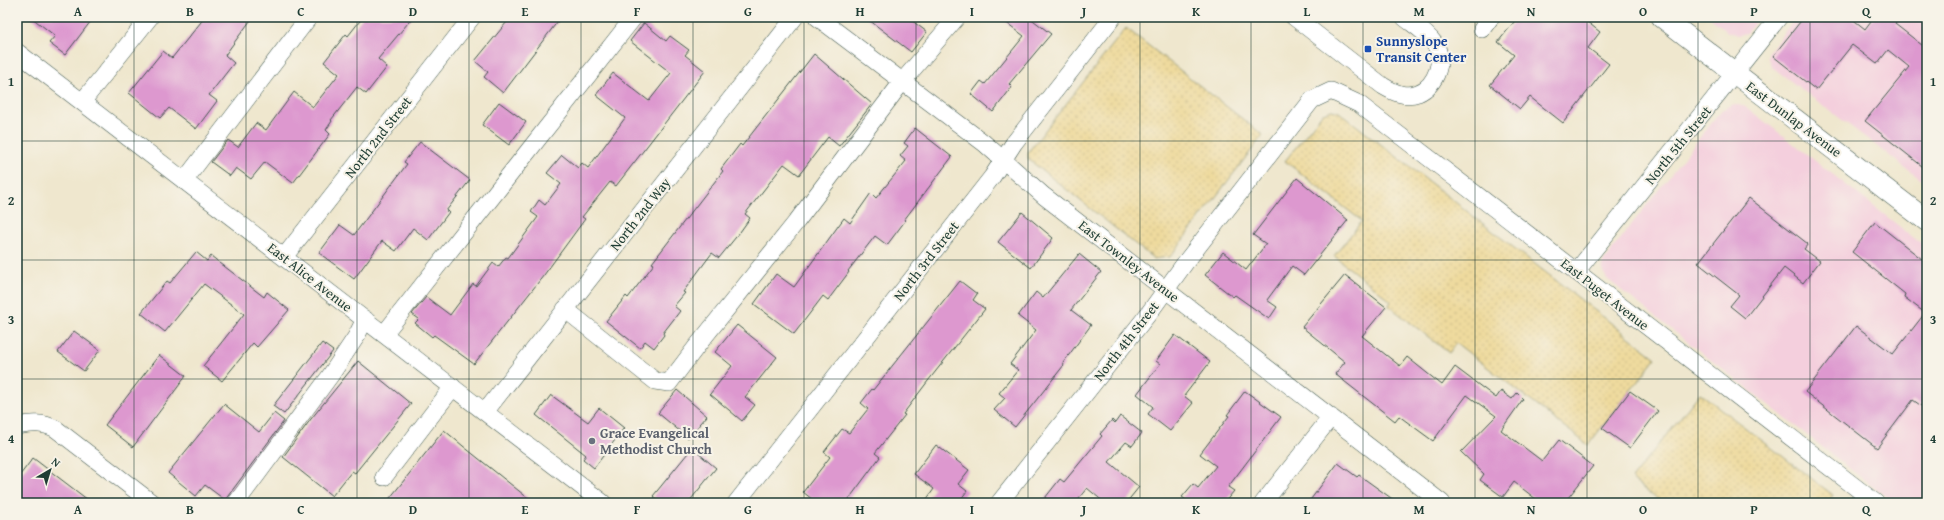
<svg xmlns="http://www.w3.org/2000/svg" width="1944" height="520" font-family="'Gentium Book Plus',serif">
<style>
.built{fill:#f4cfdd}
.sand{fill:url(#sand-dots);stroke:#868c69}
.building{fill:#dd98cf}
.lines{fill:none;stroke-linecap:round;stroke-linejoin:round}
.minor-casing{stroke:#3e564b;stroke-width:18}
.major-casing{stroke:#3e564b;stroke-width:22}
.minor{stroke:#fff;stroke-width:17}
.major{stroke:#fff;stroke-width:21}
.grid{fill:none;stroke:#1f3d34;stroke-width:1;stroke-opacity:0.55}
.transit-dot{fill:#1a4fb4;stroke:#f7f3e8;stroke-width:1.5}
.worship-dot{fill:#6b7280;stroke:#f7f3e8;stroke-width:1.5}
.labels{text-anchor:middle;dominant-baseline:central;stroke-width:4;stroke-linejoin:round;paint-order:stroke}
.transit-label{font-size:14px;font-weight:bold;fill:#164399;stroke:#f7f3e8;text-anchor:start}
.street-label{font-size:14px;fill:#1f3d34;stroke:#f7f3e8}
.worship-label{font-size:14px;font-weight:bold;fill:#5b616d;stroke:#f7f3e8;text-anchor:start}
.neatline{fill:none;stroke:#1f3d34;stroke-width:1.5}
.grid-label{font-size:13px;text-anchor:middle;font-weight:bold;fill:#1f3d34}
</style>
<defs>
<pattern id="sand-dots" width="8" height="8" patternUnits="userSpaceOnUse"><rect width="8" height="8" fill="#eeda9e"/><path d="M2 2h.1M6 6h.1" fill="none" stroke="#ccbc89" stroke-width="1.8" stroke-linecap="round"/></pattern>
</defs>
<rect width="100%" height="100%" fill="#f7f3e8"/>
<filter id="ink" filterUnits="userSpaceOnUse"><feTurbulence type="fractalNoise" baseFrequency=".025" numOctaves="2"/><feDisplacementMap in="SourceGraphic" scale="8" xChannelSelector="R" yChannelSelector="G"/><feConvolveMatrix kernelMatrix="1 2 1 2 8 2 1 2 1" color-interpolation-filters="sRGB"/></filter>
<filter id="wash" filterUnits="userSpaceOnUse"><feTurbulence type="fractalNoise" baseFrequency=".012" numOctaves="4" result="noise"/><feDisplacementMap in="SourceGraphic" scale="16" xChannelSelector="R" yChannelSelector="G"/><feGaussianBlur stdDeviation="0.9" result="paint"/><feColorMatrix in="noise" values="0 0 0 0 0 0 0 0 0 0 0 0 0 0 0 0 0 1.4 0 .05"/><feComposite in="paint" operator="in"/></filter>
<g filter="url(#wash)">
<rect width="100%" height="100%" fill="#efe7ce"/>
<path class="built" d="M1709 17H1759L1747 33 1738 35 1728 32Z
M1796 17H1927V184L1772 67 1768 59V53Z
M1734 104 1746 107 1927 248V503H1894L1607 279 1603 272 1602 265 1604 260 1692 147 1723 109Z"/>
<path class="sand" d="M1126 28 1263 135 1170 257 1154 259 1028 159V152Z
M1332 110 1339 112 1656 358 1588 445 1456 343 1449 353 1389 306 1391 301 1334 256 1362 221 1285 161 1323 113Z
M1700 393 1833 495 1827 503H1662L1631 479Z"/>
<g id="blocks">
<path class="building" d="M31 17H94L65 55 49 43 55 36Z
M205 17H253L225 55 234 63 209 95 217 101 196 129 169 108 160 118 129 93 163 51 172 58Z
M363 17H413L378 59 387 67 366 94 357 87 331 120 332 121 326 130 330 134 293 183 265 162 251 179 236 168 230 176 211 162 228 140 238 147 256 123 266 130 294 92 313 107 339 74 324 62 346 34 348 36Z
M511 17H561L503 93 484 77 488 72 475 61Z
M865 17H907L927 32 911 52Z
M999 17H1029L1051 34 1009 84 1012 87 993 112 971 94 981 81 985 84 1024 36Z
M1518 17H1581L1600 32 1588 48 1609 64 1563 123 1530 97 1520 109 1490 85 1514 55 1498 42Z
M1804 17H1850L1865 29 1874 17H1900L1895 24 1927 49V170L1865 121 1909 67 1888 50 1877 64 1852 45 1816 90 1773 56Z
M644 23 666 41 670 36 689 50 685 55 705 71 616 186 610 182 582 217 585 219 544 275 474 364 434 335 432 337 415 323 419 319 412 314 426 297 450 315 473 284 476 286 493 263 498 267 506 257 508 258 538 217 531 212 539 200 545 205 561 184 547 173 562 155 578 168 582 163 588 168 625 118 596 95 613 73 649 101 671 73 630 41Z
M814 54 872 104 839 146 828 137 799 175 784 164 745 214 750 218 740 232 719 258 712 253 683 292 685 293 674 306 680 311 663 333 664 335 654 348 645 341 640 348 606 321 626 296 628 298 654 264 652 263 723 171 721 169 740 144 742 146Z
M499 102 526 122 509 145 482 125Z
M915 128 952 157 904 220 905 221 887 245 875 236 848 271 849 272 828 300 823 296 794 334 754 304 776 274 794 287 844 218 850 223 871 193 876 198 906 161 900 156 908 146 904 143Z
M420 142 470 180 446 211 449 212 428 240 413 228 396 251 382 241 354 279 319 253 340 225 354 235 407 164 404 162Z
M1297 178 1348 220 1304 275 1292 266 1267 300 1277 307 1269 319 1235 295 1233 297 1205 275 1223 252 1246 270 1266 244 1253 235Z
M1749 198 1808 244 1804 249 1820 261 1803 283 1784 268 1745 318 1730 306 1739 295 1698 263Z
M1022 212 1053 238 1031 268 998 242Z
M1875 222 1927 263V410L1913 400 1877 448 1805 392 1856 326 1893 354 1925 313 1904 297 1905 294 1852 252Z
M196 252 207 261 211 256 264 297 267 292 289 310 257 347 253 343 222 381 203 366 244 314 204 284 165 332 141 313 167 281 170 283Z
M1079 254 1101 272 1071 310 1091 325 1063 363 1064 365 1015 427 994 410 1005 398 999 393 1018 370 1010 364 1036 330 1018 316 1036 292 1043 298Z
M1345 275 1386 307 1362 336 1400 366 1407 357 1442 385 1455 367 1496 398 1501 391 1512 399 1517 393 1523 399 1501 430 1542 461 1559 440 1593 466 1564 503H1541L1514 482 1503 497 1480 480 1484 474 1461 452 1496 416 1467 395 1433 441 1399 416 1395 421 1335 374 1345 362 1302 327Z
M960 281 977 294 973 300 985 309 928 381 903 414 905 415 875 453 880 457 846 503H817L803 492 830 457 824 452 842 429 849 433 868 409 861 403 872 389 873 390Z
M737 325 777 357 745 397 755 405 742 421 710 394 732 366 715 352Z
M74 331 100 350 84 371 58 352Z
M1175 335 1210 362 1184 396 1193 403 1170 431 1148 414 1153 407 1137 394 1160 364 1156 361Z
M322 343 333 351 284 414 273 406Z
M159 355 186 376 133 447 105 425Z
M358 361 411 404 355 473 352 471 332 496 283 457 311 419Z
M677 390 707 416 688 438 658 413Z
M1245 391 1281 417 1228 487 1234 491 1224 503H1190L1182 497 1193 484 1198 488 1216 466 1200 454 1229 416 1227 415Z
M1630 391 1658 411 1630 448 1602 428Z
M551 395 588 422 599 408 624 428 594 468 583 459 586 455 536 415Z
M224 404 259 432 274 413 284 421 225 500 205 485 196 496 168 473Z
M1120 416 1142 433 1132 446 1126 442 1109 462 1139 487 1126 503H1105L1087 488 1075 503H1041L1060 479 1064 482 1102 436 1100 434 1112 420 1115 423Z
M444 430 463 446 534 503H386Z
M936 445 969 470 958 484 967 491 958 503H924L934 489 914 474Z
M692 448 716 468 688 503H661L653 496Z
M33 458 92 503H17V479Z
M1338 463 1357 477 1359 475 1398 503H1308Z"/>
</g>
</g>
<g filter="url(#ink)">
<use href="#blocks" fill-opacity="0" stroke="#3e564b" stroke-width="1"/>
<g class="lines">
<defs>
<path id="minor" d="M817 17 984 143 1044 196 1442 503
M1294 17 1383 86C1393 92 1405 98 1418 93 1436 86 1446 59 1434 43 1427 33 1414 25 1404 17
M1482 29 1491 17
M17 52 603 503
M82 102 150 17
M184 181 309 17
M284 257 472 17
M1576 272 1779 17
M565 309 655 381 669 383 697 346 797 221 902 82 957 17
M384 334 634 17
M485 412 795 17
M17 426C32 423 42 422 56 429L152 503
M384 477 453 387
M236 503 330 376 356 337 365 319
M736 503 992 177 1014 143 1113 17
M999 503 1149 313 1185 263 1312 100 1331 91 1359 104 1876 503
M1263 503 1331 417"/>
<path id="major" d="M1662 17 1927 221"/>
</defs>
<use href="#minor" class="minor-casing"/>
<use href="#major" class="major-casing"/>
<use href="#minor" class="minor"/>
<use href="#major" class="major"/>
</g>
</g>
<path class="grid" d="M134 17V503M246 17V503M357 17V503M469 17V503M581 17V503M693 17V503M804 17V503M916 17V503M1028 17V503M1140 17V503M1251 17V503M1363 17V503M1475 17V503M1587 17V503M1698 17V503M1810 17V503M17 141H1927M17 260H1927M17 379H1927"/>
<rect class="transit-dot" x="1364" y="45" width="8" height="8" rx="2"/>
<circle class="worship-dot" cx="592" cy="441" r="4"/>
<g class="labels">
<g class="transit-label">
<text x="1376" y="41">Sunnyslope<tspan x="1376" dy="16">Transit Center</tspan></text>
</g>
<g class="street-label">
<text transform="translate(1794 119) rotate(37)">East Dunlap Avenue</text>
<text transform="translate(378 137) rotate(-52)">North 2nd Street</text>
<text transform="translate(1678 145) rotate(-51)">North 5th Street</text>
<text transform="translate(640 214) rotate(-52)">North 2nd Way</text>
<text transform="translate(926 261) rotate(-52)">North 3rd Street</text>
<text transform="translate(1129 261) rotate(38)">East Townley Avenue</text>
<text transform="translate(310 277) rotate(38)">East Alice Avenue</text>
<text transform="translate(1605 294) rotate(38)">East Puget Avenue</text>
<text transform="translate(1126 341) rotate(-52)">North 4th Street</text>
</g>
<g class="worship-label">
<text x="600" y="433">Grace Evangelical<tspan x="600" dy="16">Methodist Church</tspan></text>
</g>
</g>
<rect width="1944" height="520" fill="none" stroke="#f7f3e8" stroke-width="44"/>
<g transform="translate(50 470) rotate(38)" stroke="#f7f3e8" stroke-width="3" paint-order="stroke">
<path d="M0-3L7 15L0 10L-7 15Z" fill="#1f3d34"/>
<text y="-6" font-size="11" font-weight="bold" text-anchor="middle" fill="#1f3d34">N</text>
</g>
<rect x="22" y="22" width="1900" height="476" class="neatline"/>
<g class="grid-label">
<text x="78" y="16">A</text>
<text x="190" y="16">B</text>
<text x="301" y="16">C</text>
<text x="413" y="16">D</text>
<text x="525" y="16">E</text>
<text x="637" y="16">F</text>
<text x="748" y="16">G</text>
<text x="860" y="16">H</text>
<text x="972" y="16">I</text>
<text x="1084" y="16">J</text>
<text x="1196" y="16">K</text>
<text x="1307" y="16">L</text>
<text x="1419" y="16">M</text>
<text x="1531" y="16">N</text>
<text x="1643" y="16">O</text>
<text x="1754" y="16">P</text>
<text x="1866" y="16">Q</text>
<text x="11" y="86">1</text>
<text x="1933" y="86">1</text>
<text x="11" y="205">2</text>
<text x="1933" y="205">2</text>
<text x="11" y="324">3</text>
<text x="1933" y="324">3</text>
<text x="11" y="443">4</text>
<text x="1933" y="443">4</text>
<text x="78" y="514">A</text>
<text x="190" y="514">B</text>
<text x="301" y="514">C</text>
<text x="413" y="514">D</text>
<text x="525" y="514">E</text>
<text x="637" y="514">F</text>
<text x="748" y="514">G</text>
<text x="860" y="514">H</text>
<text x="972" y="514">I</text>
<text x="1084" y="514">J</text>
<text x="1196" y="514">K</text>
<text x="1307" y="514">L</text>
<text x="1419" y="514">M</text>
<text x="1531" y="514">N</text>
<text x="1643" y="514">O</text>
<text x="1754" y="514">P</text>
<text x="1866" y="514">Q</text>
</g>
</svg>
